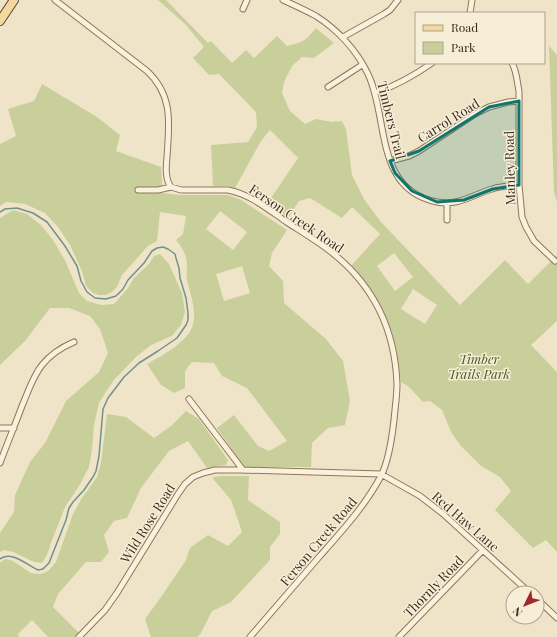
<svg xmlns="http://www.w3.org/2000/svg" width="557" height="637" font-family="'Playfair Display',serif">
<style>
.green{fill:#c9cf9b;fill-rule:evenodd}
.lines{fill:none;stroke-linecap:round;stroke-linejoin:round}
.stream{stroke:#6f938a;stroke-width:1.5}
.street-casing{stroke:#8d765c;stroke-width:7}
.primary-casing{stroke:#5b4430;stroke-width:10}
.street{stroke:#faf1dc;stroke-width:5}
.primary{stroke:#f3d9a0;stroke-width:8}
.marked{fill:#0f766e;fill-opacity:0.2;stroke:#0f766e;stroke-width:3;stroke-linejoin:round}
.labels{text-anchor:middle;dominant-baseline:central;stroke-width:3;stroke-linejoin:round;paint-order:stroke}
.street-label{font-size:13px;fill:#3d2e20;stroke:#f7eed8}
.park-label{font-size:13px;font-style:italic;fill:#4d5a26;stroke:#f7eed8}
</style>
<rect width="100%" height="100%" fill="#f0e4c8"/>
<path class="green" d="M158 0H166L208 43 211 41 232 63 246 50 254 58 277 36 287 46C304 42 305 41 316 28L334 43 314 58 302 57 292 66 284 82 282 93 290 111 305 124 316 119 332 122 342 121 346 129 352 175 364 199 380 221 460 305 505 260 528 284 557 255V321L531 345 557 372V552L546 540 533 548 495 510 511 491 500 477 481 466 460 445 451 432 442 410 430 401 423 402 408 386 401 382 399 367 398 366 399 365C396 337 385 310 369 287 364 279 357 273 351 266L380 234 352 207 342 218 310 198 299 201 288 218 267 204 298 158 270 130 261 141 235 188 227 186H213L211 145 248 142 257 127 256 112 219 74 209 75 193 58 204 47 186 25ZM394 253 413 277 395 291 377 266ZM413 289 437 305 425 324 401 309Z
M549 46 557 55V202L554 192Z
M42 84 97 117 120 135 116 151 161 167 162 183 161 193 180 195H228L241 200 287 230 272 253 269 266 283 281 284 303 326 339 343 361 350 401 345 425 328 428 312 443 311 467H245L242 464 217 428 234 415 258 446 269 451 287 441 247 388 222 376 214 363 192 362 185 371V388L174 393 161 385 147 364C163 355 193 340 194 319 195 306 190 293 187 280 186 273 188 265 186 258 185 252 180 245 176 240L183 234 186 216 160 212 157 241 148 246 122 275 117 287 112 292 106 295H99L93 293 86 286 82 271 70 245 58 227 45 213 25 204 6 202 0 206V144L16 136 8 109 34 101ZM220 211 247 232 233 250 206 229ZM242 266 250 293 224 301 216 274Z
M13 210 27 214 41 225 53 240 65 260 79 293 87 301 101 305 114 304 128 288 134 278 148 265 154 256 160 254 169 264 182 293 185 312 181 325 172 336 151 345 136 357 113 381 99 403 94 425 92 450 89 467 79 486 65 507 51 543 47 555 42 563 34 562 13 552 4 550 0 552V533L14 512 15 495 30 462 45 443 66 401 99 372 108 353 100 329 90 316 69 308H50L25 341 0 365V218Z
M186 411 199 419 228 460 226 465 207 468 188 441 169 451 141 488 127 518 114 521 104 535 109 552 101 562H86L58 594 53 607 79 633 75 637H48L32 620 18 634 19 637H0V563L2 561 6 559 13 561 31 573 41 574 48 571 56 562 73 514 82 498 97 477 101 463 107 414 126 417 154 438 171 426Z
M223 476H249L248 500 280 522V534L270 547V560L231 602 212 611 201 633 197 637H151L145 619 161 597 186 560 190 548 208 535 228 546 242 532 231 500 214 480 213 477Z"/>
<g class="lines">
<path class="stream" d="M0 212 5 209 17 208 33 213 47 222 65 246 77 266 81 281 87 292 95 298 106 299 116 296 123 289 128 280 144 263 152 251 157 248 163 247 168 249 175 254 176 258 179 268 180 278 186 298 188 313V320L186 325 177 338 158 351 139 363 124 377 108 398 103 409 99 456 96 471 93 477 84 490 73 502 69 508 66 520 49 563 43 569 38 570C27 565 11 550 0 559"/>
<defs>
<path id="street" d="M55 0 147 71C174 96 169 125 167 157 166 167 165 179 171 187
M283 0C294 5 305 10 316 16 338 30 357 51 368 74 389 118 374 190 437 202 459 206 472 195 492 189 501 186 510 186 519 185
M243 9 247 0
M470 13 472 0
M343 37 384 14 390 10 398 0
M512 63C517 72 517 82 519 91V185L522 217 526 227 534 241 555 261
M328 87 362 65
M375 93C395 86 415 75 432 63
M390 161 409 156 419 151 475 114 489 107 508 102 519 101
M138 190H158L171 187 181 190H228C250 194 269 210 288 223 302 232 317 241 330 251 374 285 395 329 397 384 397 396 395 408 394 420 392 438 389 460 381 476 365 506 342 531 319 557 296 584 273 610 250 637
M447 220V203
M189 399 243 470
M0 428H14
M0 463C7 444 15 425 22 406 28 392 33 376 42 365 51 354 62 347 74 342
M537 599 557 618
M79 637 105 610 117 593 178 494 185 484 193 477 203 473 215 470H243L381 474 420 496 442 513 530 593
M399 637 483 550"/>
<path id="primary" d="M0 21 14 0"/>
</defs>
<use href="#street" class="street-casing"/>
<use href="#primary" class="primary-casing"/>
<use href="#street" class="street"/>
<use href="#primary" class="primary"/>
</g>
<path class="marked" d="M519 101V185L493 189 464 200 437 202 412 191 395 173 390 161 419 151 489 107Z"/>
<g class="labels">
<g class="street-label">
<text transform="translate(392 120) rotate(76)">Timbers Trail</text>
<text transform="translate(448 120) rotate(-32)">Carrol Road</text>
<text transform="translate(509 168) rotate(-91)">Manley Road</text>
<text transform="translate(297 218) rotate(34)">Ferson Creek Road</text>
<text transform="translate(466 521) rotate(41)">Red Haw Lane</text>
<text transform="translate(147 523) rotate(-58)">Wild Rose Road</text>
<text transform="translate(318 541) rotate(-50)">Ferson Creek Road</text>
<text transform="translate(433 586) rotate(-46)">Thornly Road</text>
</g>
<g class="park-label">
<text x="479" y="358">Timber<tspan x="479" dy="15">Trails Park</tspan></text>
</g>
</g>
<rect x="415" y="12" width="130" height="52" fill="#f7eed8" stroke="#ada18e"/>
<rect x="423" y="25" width="20" height="6" fill="#f3d9a0" stroke="#ada18e"/>
<text x="451" y="32" font-size="12" fill="#3d2e20">Road</text>
<rect x="423" y="42" width="20" height="12" fill="#c9cf9b" stroke="#ada18e"/>
<text x="451" y="52" font-size="12" fill="#3d2e20">Park</text>
<g transform="translate(525 605) rotate(227)"><circle r="19" fill="#f7eed8" stroke="#ada18e"/>
<path d="M0-3L7 15L0 10L-7 15Z" fill="#9e2a2b"/>
<text y="-6" font-size="11" font-weight="bold" text-anchor="middle" fill="#3d2e20">N</text>
</g>
</svg>
